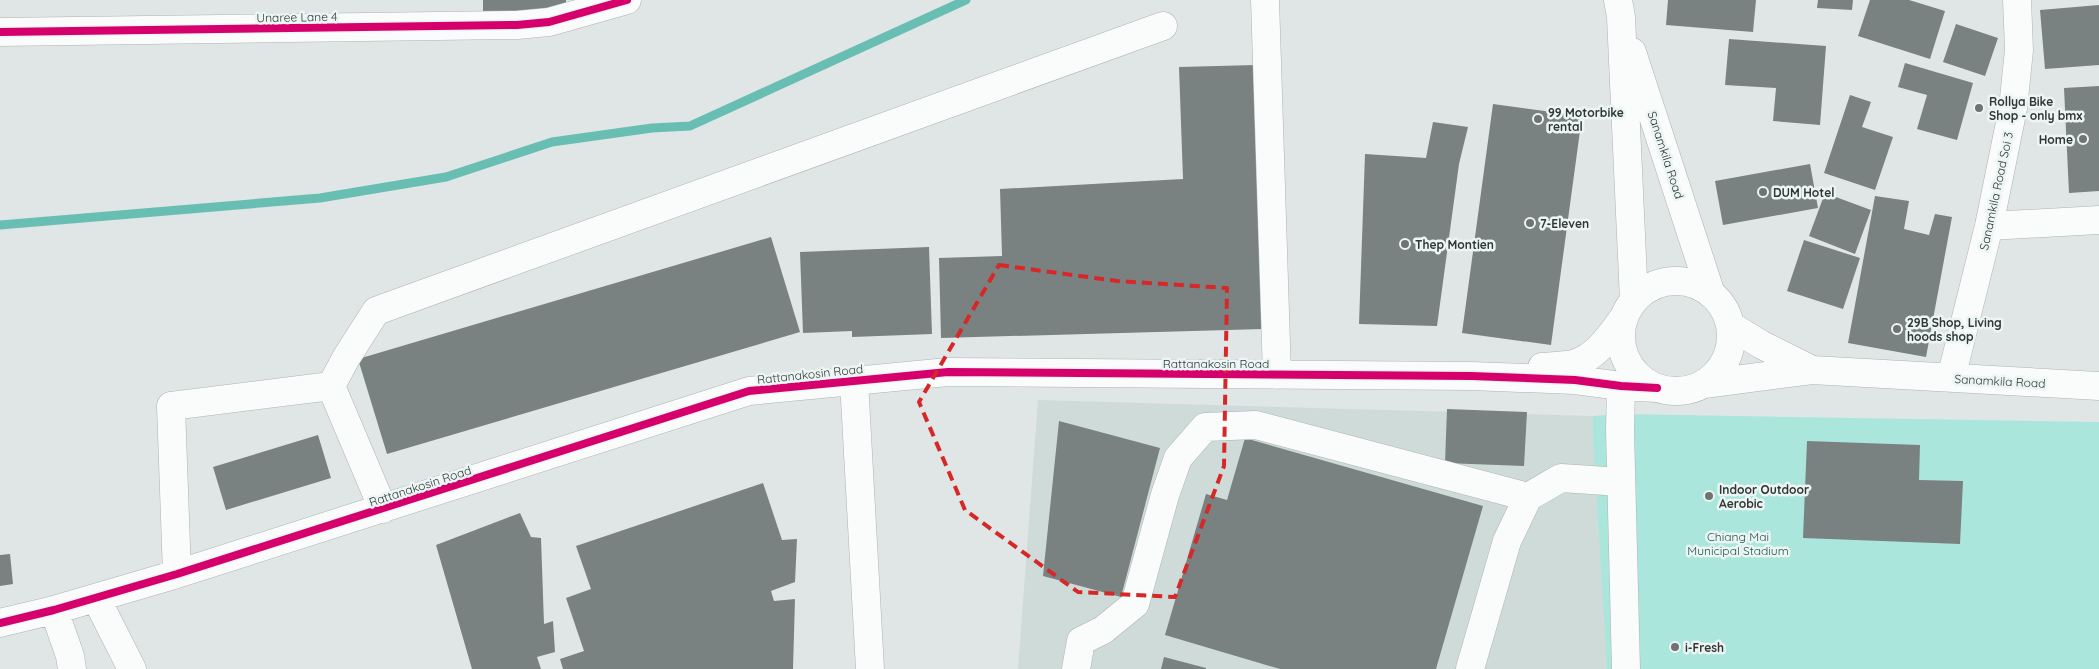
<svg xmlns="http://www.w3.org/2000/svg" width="2099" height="669" font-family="Quicksand,sans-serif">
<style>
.built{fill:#cedbd9}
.green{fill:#abe6dd}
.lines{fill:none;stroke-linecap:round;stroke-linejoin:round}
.stream{stroke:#69beb3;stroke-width:9}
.building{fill:#798281}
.minor-casing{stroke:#aeb3b2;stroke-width:29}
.minor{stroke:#fafbfb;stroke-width:28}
.cycleway-casing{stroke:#ebf5f3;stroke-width:11}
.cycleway{stroke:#d6006c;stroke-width:8}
.marked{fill:none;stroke:#d62828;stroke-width:4;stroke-dasharray:10 6;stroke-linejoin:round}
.poi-dot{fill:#6f7473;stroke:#ebf5f3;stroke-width:2}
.labels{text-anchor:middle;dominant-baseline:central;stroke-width:5;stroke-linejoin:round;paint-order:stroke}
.street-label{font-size:12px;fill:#323635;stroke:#ebf5f3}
.poi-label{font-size:12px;font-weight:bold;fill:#323635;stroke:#ebf5f3;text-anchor:start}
.park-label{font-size:12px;fill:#25554e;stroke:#ebf5f3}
</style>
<rect width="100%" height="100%" fill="#e0e6e5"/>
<path class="built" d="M1038 400 1592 416 1601 525 1608 669H1018Z"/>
<path class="green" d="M1621 414 2099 422V669H1607L1592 416Z"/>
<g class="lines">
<path class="stream" d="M0 225 320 198 446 177 552 142 652 128 690 126 966 0"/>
</g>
<path class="building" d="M483 0H566V14L483 12Z
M1668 0H1756L1753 32 1666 25Z
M1818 0H1853L1852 10 1817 8Z
M1870 0H1909L1945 11 1930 59 1858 36Z
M2099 5V65L2045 69 2040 10Z
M1956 24 1998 38 1985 76 1943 62Z
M1729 39 1826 46 1820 125 1773 121 1776 88 1725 85Z
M1905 63 1973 83 1957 140 1917 129 1927 95 1898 87Z
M1256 65 1263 329 941 338 939 258 1002 256 1000 189 1183 179 1179 67Z
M2099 86V191L2069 193 2064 88Z
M1850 95 1871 102 1862 127 1893 137 1875 190 1824 173Z
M1493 104 1582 116 1551 345 1462 333Z
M1433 122 1468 127 1459 164 1437 326 1359 324 1365 154 1426 158Z
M1810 164 1818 208 1723 225 1715 181Z
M1825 193 1871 210 1855 254 1809 236Z
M1875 196 1909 201 1904 229 1929 235 1935 214 1952 217 1926 357 1848 343Z
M771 237 800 332 387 454 358 359Z
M1804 240 1860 258 1843 309 1787 291Z
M929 247 932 334 852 337V331L803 333 800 252Z
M1447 409 1527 412 1524 466 1445 463Z
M1059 421 1160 448 1121 597 1043 576Z
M318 435 331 478 226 510 213 467Z
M1245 438 1483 506 1436 669H1280L1165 635 1206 494 1227 500Z
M1807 441 1920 445 1919 480 1963 481 1960 544 1803 538Z
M763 483 782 540 797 539 795 582 771 591 774 601 795 599 793 669H563L560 659 584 651 566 598 591 589 576 546Z
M520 513 531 537 541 538 544 624 553 621 555 652 537 657 541 669H472L436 545Z
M10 554 13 584 0 586V555Z
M1164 657 1206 668V669H1161Z"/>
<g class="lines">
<defs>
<path id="minor" d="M1265 0 1277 375
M1618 0 1621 17 1634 300
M0 32 517 25 549 22 627 0
M1632 52 1711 294
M1989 226 2099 220
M1621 336a55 55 0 1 1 110 0a55 55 0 1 1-110 0Z
M1731 326 1762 345 1812 370
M1542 367C1552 366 1563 366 1573 364 1596 358 1611 335 1624 317
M1951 378 1989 226 2013 108 2019 50 2017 0
M854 381 870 669
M1704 384 1812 370 2099 386
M331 386 346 358 376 311 1163 26
M1621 386 1620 430 1626 669
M177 574 171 406 331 386 383 509
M96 598 132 669
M54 610 70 656 72 669
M0 623 54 610 177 574 749 391 948 372 1471 376 1575 380 1621 386 1657 388
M1076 669 1081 641 1103 630 1135 604 1165 495 1178 458 1205 427 1256 425 1528 497
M1470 669 1507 541 1528 497 1561 478 1621 482"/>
</defs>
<use href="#minor" class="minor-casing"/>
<use href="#minor" class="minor"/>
<defs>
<path id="cycleway" d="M0 32 517 25 549 22 627 0
M0 623 54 610 177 574 749 391 948 372 1471 376 1575 380 1621 386 1657 388"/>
</defs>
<use href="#cycleway" class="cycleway-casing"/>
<use href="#cycleway" class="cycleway"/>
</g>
<path class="marked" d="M999 265 1117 281 1227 288 1224 466 1175 597 1078 592 965 510 919 402Z"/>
<g class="poi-dot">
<circle cx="1979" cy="108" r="5"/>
<circle cx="1538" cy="119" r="5"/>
<circle cx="2083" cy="139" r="5"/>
<circle cx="1763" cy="192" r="5"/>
<circle cx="1530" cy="223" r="5"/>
<circle cx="1405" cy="244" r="5"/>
<circle cx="1897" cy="329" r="5"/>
<circle cx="1709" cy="496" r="5"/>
<circle cx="1675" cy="647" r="5"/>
</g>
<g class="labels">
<g class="street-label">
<text transform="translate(297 17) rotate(-1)">Unaree Lane 4</text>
<text transform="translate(1666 155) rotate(72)">Sanamkila Road</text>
<text transform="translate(1996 191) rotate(-78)">Sanamkila Road Soi 3</text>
<text x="1216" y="363">Rattanakosin Road</text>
<text transform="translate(810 374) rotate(-6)">Rattanakosin Road</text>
<text transform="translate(2000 381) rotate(3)">Sanamkila Road</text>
<text transform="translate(420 486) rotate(-18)">Rattanakosin Road</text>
</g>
<g class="poi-label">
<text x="1989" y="101">Rollya Bike<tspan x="1989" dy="14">Shop - only bmx</tspan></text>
<text x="1548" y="112">99 Motorbike<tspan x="1548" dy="14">rental</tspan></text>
<text x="2073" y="139" text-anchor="end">Home</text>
<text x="1773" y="192">DUM Hotel</text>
<text x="1540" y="223">7-Eleven</text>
<text x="1415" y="244">Thep Montien</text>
<text x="1907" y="322">29B Shop, Living<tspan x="1907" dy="14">hoods shop</tspan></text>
<text x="1719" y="489">Indoor Outdoor<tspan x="1719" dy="14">Aerobic</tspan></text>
<text x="1685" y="647">i-Fresh</text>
</g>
<g class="park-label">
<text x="1738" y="536">Chiang Mai<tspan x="1738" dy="14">Municipal Stadium</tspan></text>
</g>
</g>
</svg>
